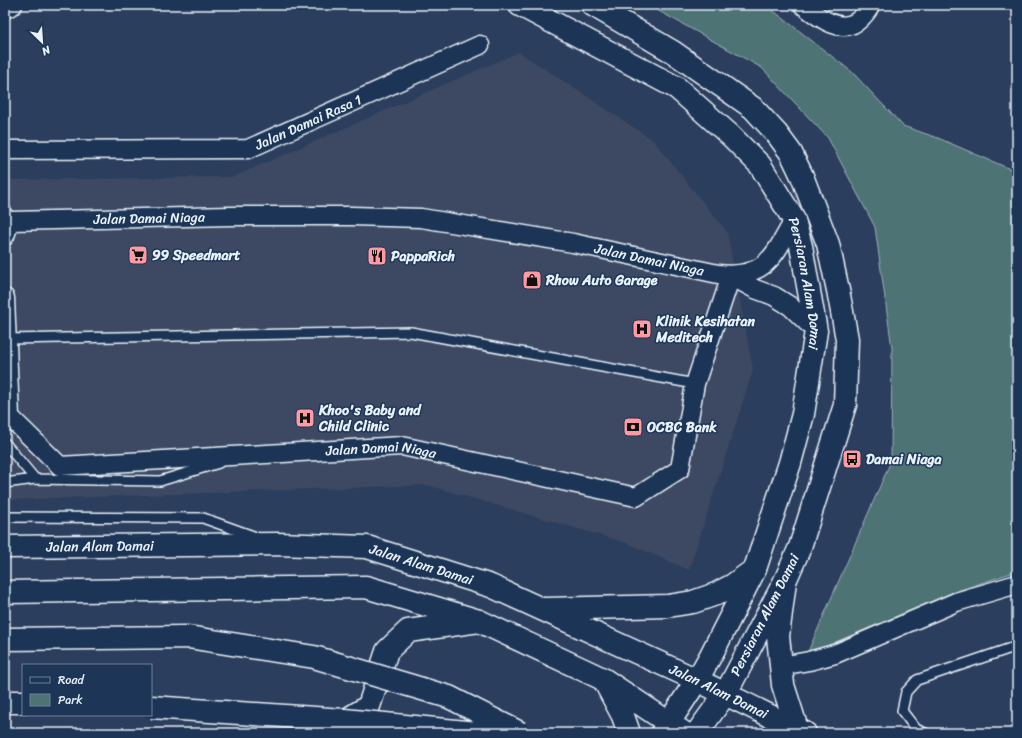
<svg xmlns="http://www.w3.org/2000/svg" width="1022" height="738" font-family="Sriracha,sans-serif">
<style>
.built{fill:#3d4964}
.green{fill:#4e7374;stroke:#9bb2b6}
.lines{fill:none;stroke-linecap:round;stroke-linejoin:round}
.service-casing{stroke:#e8f1f8;stroke-width:12}
.minor-casing{stroke:#e8f1f8;stroke-width:21}
.tertiary-casing{stroke:#e8f1f8;stroke-width:25}
.secondary-casing{stroke:#e8f1f8;stroke-width:25}
.motorway-casing{stroke:#e8f1f8;stroke-width:25}
.service{stroke:#1d3557;stroke-width:9}
.minor{stroke:#1d3557;stroke-width:18}
.tertiary{stroke:#1d3557;stroke-width:22}
.secondary{stroke:#1d3557;stroke-width:22}
.motorway{stroke:#1d3557;stroke-width:22}
.motorway-bridge-casing{stroke:#e8f1f8;stroke-width:25;stroke-linecap:butt}
.motorway-bridge{stroke:#1d3557;stroke-width:22}
.labels{text-anchor:middle;dominant-baseline:central;stroke-width:3;stroke-linejoin:round;paint-order:stroke}
.street-label{font-size:14px;fill:#e8f1f8;stroke:#1d3557}
.poi-label{font-size:14px;font-weight:bold;fill:#e8f1f8;stroke:#1d3557;text-anchor:start}
</style>
<rect width="100%" height="100%" fill="#2c3e5d"/>
<filter id="ink" filterUnits="userSpaceOnUse"><feTurbulence type="fractalNoise" baseFrequency=".025" numOctaves="2"/><feDisplacementMap in="SourceGraphic" scale="8" xChannelSelector="R" yChannelSelector="G"/><feConvolveMatrix kernelMatrix="1 2 1 2 8 2 1 2 1" color-interpolation-filters="sRGB"/></filter>
<g filter="url(#ink)">
<path class="built" d="M519 52 653 140 727 232 753 370 689 570 627 543 427 485 5 500V180L233 177Z"/>
<path class="green" d="M648 5H766L852 72 903 126 938 138 1017 172V571L954 592 807 654 891 461 892 348 875 227 828 138 762 68Z"/>
<g class="lines">
<defs>
<path id="service" d="M5 208 10 221 6 222
M7 339 411 332 695 384
M5 443 35 479
M5 483 35 479 160 481 219 463
M5 517 203 518 256 537
M925 733 916 729 902 711 906 692 917 680 1017 646"/>
<g id="minor">
<path d="M803 5C818 17 843 37 861 18 865 14 869 10 870 5"/>
<path d="M5 9 13 5"/>
<path id="s1" d="M5 150 248 149 480 45"/>
<path id="s2" d="M5 236 10 221 231 216H352L421 218 573 243 718 274C766 279 774 256 794 220"/>
<path d="M731 276 755 289 774 296 790 306 816 331"/>
<path id="s3" d="M5 298 10 417 60 466 402 446 636 497 680 469 695 384 731 276"/>
<path d="M781 666 809 661 835 654 956 602 1017 584"/>
</g>
<g id="tertiary">
<path id="s4" d="M520 5 677 88 731 136 760 165 794 220 801 246 816 331 803 414 790 463 755 569 711 655 697 680 662 733"/>
<path d="M593 5 673 52 753 108 777 134 791 153 802 176 828 244 838 290 847 339 845 405 800 547 785 581 726 693 697 733"/>
</g>
<g id="secondary">
<path id="s5" d="M5 547 277 544 367 547 491 586 697 680 805 733"/>
<path d="M785 581 778 636 783 685 797 729"/>
<path d="M5 592 366 587 479 621 603 679 684 733"/>
<path d="M546 609 668 606 693 602 716 594 733 585 755 569"/>
<path d="M605 682 623 716 629 733"/>
</g>
<path id="motorway" d="M5 702H23
M322 733 330 730 369 706 387 651 408 631 479 621"/>
</defs>
<use href="#service" class="service-casing"/>
<use href="#minor" class="minor-casing"/>
<use href="#tertiary" class="tertiary-casing"/>
<use href="#secondary" class="secondary-casing"/>
<use href="#motorway" class="motorway-casing"/>
<use href="#service" class="service"/>
<use href="#minor" class="minor"/>
<use href="#tertiary" class="tertiary"/>
<use href="#secondary" class="secondary"/>
<use href="#motorway" class="motorway"/>
<defs>
<path id="motorway-bridge" d="M5 639 188 637 314 657 449 697 520 733
M151 707 344 720 476 733"/>
</defs>
<use href="#motorway-bridge" class="motorway-bridge-casing"/>
<use href="#motorway-bridge" class="motorway-bridge"/>
</g>
</g>
<defs>
<symbol id="supermarket-square" viewBox="-11 -11 22 22"><rect x="-9" y="-9" width="18" height="18" rx="4" fill="#ff9aa2" stroke="#1d3557"/><path d="M-6-5.5h2.5l.6 2H6L4.5 2H-2.5L-4.4-4H-6ZM-1.5 3.2a1.3 1.3 0 1 0 .1 0ZM3 3.2a1.3 1.3 0 1 0 .1 0Z" fill="#111"/></symbol>
<symbol id="restaurant-square" viewBox="-11 -11 22 22"><rect x="-9" y="-9" width="18" height="18" rx="4" fill="#ff9aa2" stroke="#1d3557"/><path d="M-5-6h1v4h1v-4h1v4h1v-4h1v5L-1.5 .5V6h-2V.5L-5-1ZM5-6V6H3V1.5H1.5Q1.5-4 5-6Z" fill="#111"/></symbol>
<symbol id="shop-square" viewBox="-11 -11 22 22"><rect x="-9" y="-9" width="18" height="18" rx="4" fill="#ff9aa2" stroke="#1d3557"/><path d="M-5-2.5h2.3a2.7 3.5 0 0 1 5.4 0H5L5.5 6h-11ZM-1.5-2.5h3a1.5 2.3 0 0 0-3 0Z" fill="#111"/></symbol>
<symbol id="hospital-square" viewBox="-11 -11 22 22"><rect x="-9" y="-9" width="18" height="18" rx="4" fill="#ff9aa2" stroke="#1d3557"/><path d="M-5-5h3v3.5h4V-5h3V5h-3V1.5h-4V5h-3Z" fill="#111"/></symbol>
<symbol id="bank-square" viewBox="-11 -11 22 22"><rect x="-9" y="-9" width="18" height="18" rx="4" fill="#ff9aa2" stroke="#1d3557"/><path d="M-6-4H6V4H-6ZM0-2.3a2.3 2.3 0 1 0 0 4.6a2.3 2.3 0 1 0 0-4.6Z" fill="#111"/></symbol>
<symbol id="bus-square" viewBox="-11 -11 22 22"><rect x="-9" y="-9" width="18" height="18" rx="4" fill="#ff9aa2" stroke="#1d3557"/><path d="M-5-6H5V4H4V6H2V4H-2V6H-4V4H-5ZM-3.5-4V0h7V-4ZM-3.5 1.2v1.5H-2V1.2ZM2 1.2v1.5H3.5V1.2Z" fill="#111"/></symbol>
</defs>
<g fill-rule="evenodd">
<use href="#supermarket-square" x="127" y="244" width="22" height="22"/>
<use href="#restaurant-square" x="366" y="245" width="22" height="22"/>
<use href="#shop-square" x="521" y="269" width="22" height="22"/>
<use href="#hospital-square" x="631" y="318" width="22" height="22"/>
<use href="#hospital-square" x="294" y="407" width="22" height="22"/>
<use href="#bank-square" x="622" y="416" width="22" height="22"/>
<use href="#bus-square" x="841" y="448" width="22" height="22"/>
</g>
<g class="labels">
<g class="street-label">
<text stroke="none"><textPath href="#s1" startOffset="309">Jalan Damai Rasa 1</textPath></text>
<text stroke="none"><textPath href="#s2" startOffset="155">Jalan Damai Niaga</textPath></text>
<text stroke="none"><textPath href="#s2" startOffset="659">Jalan Damai Niaga</textPath></text>
<text stroke="none"><textPath href="#s4" startOffset="420">Persiaran Alam Damai</textPath></text>
<text stroke="none"><textPath href="#s3" startOffset="511">Jalan Damai Niaga</textPath></text>
<text stroke="none"><textPath href="#s5" startOffset="95">Jalan Alam Damai</textPath></text>
<text stroke="none"><textPath href="#s5" startOffset="419">Jalan Alam Damai</textPath></text>
<text transform="translate(765 615) rotate(-63)">Persiaran Alam Damai</text>
<text stroke="none"><textPath href="#s5" startOffset="743">Jalan Alam Damai</textPath></text>
</g>
<g class="poi-label">
<text x="152" y="255">99 Speedmart</text>
<text x="391" y="256">PappaRich</text>
<text x="546" y="280">Rhow Auto Garage</text>
<text x="656" y="321">Klinik Kesihatan<tspan x="656" dy="16">Meditech</tspan></text>
<text x="319" y="410">Khoo's Baby and<tspan x="319" dy="16">Child Clinic</tspan></text>
<text x="647" y="427">OCBC Bank</text>
<text x="866" y="459">Damai Niaga</text>
</g>
</g>
<rect width="1022" height="738" fill="none" stroke="#1d3557" stroke-width="20"/>
<rect x="10" y="10" width="1002" height="718" fill="none" stroke="#e8f1f8" stroke-width="1.5" filter="url(#ink)"/>
<rect x="22" y="664" width="130" height="52" fill="#1d3557" stroke="#6e8097"/>
<rect x="30" y="677" width="20" height="6" fill="#1d3557" stroke="#6e8097"/>
<text x="58" y="684" font-size="12" fill="#e8f1f8">Road</text>
<rect x="30" y="694" width="20" height="12" fill="#4e7374" stroke="#6e8097"/>
<text x="58" y="704" font-size="12" fill="#e8f1f8">Park</text>
<g transform="translate(42 42) rotate(155)" stroke="#1d3557" stroke-width="3" paint-order="stroke">
<path d="M0-3L7 15L0 10L-7 15Z" fill="#e8f1f8"/>
<text y="-6" font-size="11" font-weight="bold" text-anchor="middle" fill="#e8f1f8">N</text>
</g>
</svg>
